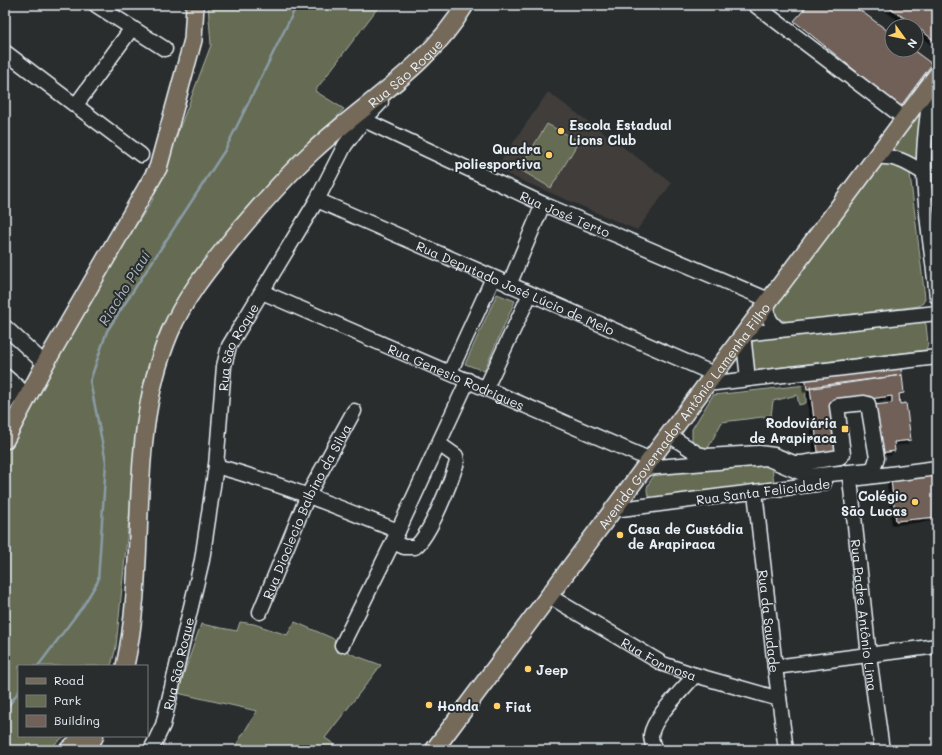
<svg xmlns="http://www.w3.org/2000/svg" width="942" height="755" font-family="Mali,sans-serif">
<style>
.built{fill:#3f3d3b}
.green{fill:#666c52;stroke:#a7aea5}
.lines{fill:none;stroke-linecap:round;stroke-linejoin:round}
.stream{stroke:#8a9ba6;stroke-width:2.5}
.building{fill:#716158;stroke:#e8f1f8;filter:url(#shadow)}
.minor-casing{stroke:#e8f1f8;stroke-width:17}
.major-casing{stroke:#e8f1f8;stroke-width:20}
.highway-casing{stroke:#e8f1f8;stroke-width:23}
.minor{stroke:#2a2d2e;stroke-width:14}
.major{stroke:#746a5a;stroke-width:17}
.highway{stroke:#746a5a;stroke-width:20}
.poi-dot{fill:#ffd166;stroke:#2a2d2e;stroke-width:1.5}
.labels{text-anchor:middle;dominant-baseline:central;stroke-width:4;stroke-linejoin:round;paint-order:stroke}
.street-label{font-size:13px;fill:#e8f1f8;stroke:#2a2d2e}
.poi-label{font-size:13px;font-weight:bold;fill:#e8f1f8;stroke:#2a2d2e;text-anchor:start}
.water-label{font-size:14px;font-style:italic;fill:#aab8c1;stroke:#2a2d2e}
</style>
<defs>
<filter id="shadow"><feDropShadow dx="-3.5" dy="3.5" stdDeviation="0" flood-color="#0009"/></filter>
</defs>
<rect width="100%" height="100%" fill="#2a2d2e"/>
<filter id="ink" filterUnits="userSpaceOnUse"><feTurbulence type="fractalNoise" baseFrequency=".025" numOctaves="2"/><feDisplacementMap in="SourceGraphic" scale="8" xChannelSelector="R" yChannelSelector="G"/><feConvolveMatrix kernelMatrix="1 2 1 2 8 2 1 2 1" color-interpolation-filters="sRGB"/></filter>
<g filter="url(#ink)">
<path class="built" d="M548 92 672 183 637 230 495 169Z"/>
<path class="green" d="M208 5H380L315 91 344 109 202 264 161 328 142 390 116 647 111 666H19V736H65L47 750H5V431L52 355 152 201 211 45Z
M932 82 924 173 888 156Z
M547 124 579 141 551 188 519 169Z
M885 162 905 167 910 174 925 298 923 303 919 306 789 322 781 320 772 311 774 305 880 167Z
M497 294 515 301 484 371 465 364Z
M922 321 926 324 928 344 926 350 756 370 753 368 752 342 756 340Z
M806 385V403L799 405 797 395 773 401 771 416 722 422 707 450 701 449 692 441V429L713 395Z
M766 461 772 465 774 485 651 498C641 489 652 479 658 470Z
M240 622 254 624 287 635 295 622 332 638 351 654 381 665 325 738 334 744 330 750H233L257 711 177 693 201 624 237 631Z"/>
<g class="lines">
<path class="stream" d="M38 666 83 606 98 581 106 462 90 381 107 331 225 150 297 5
M5 711 19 691"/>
</g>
<path class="building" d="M808 5H853L892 34V50H913L932 64 900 107 794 21Z
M885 5H937V43L916 26Z
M900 364 902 375 807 389 805 375Z
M902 375 904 393 899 394 900 404 906 403 911 440 894 442 895 451 880 453 874 405 892 403V396L837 403 845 464 820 468 810 387Z
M935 475 937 517 896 521 891 480Z"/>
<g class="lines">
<defs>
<g id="minor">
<path d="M96 5 165 49"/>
<path d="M755 5 904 118"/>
<path d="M5 52 141 155"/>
<path d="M932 82C928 112 923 143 924 173 925 215 933 256 937 297"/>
<path d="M76 105 132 28"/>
<path id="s1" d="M364 120 543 204 769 300C765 314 769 322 780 330"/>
<path d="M876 157C895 155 908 163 924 173"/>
<path id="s2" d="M317 200 714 374"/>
<path d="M509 285 543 204"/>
<path id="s3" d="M262 292 651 460"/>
<path d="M5 327 45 364"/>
<path d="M450 372 493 278"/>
<path d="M5 376 29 397"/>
<path d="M748 379 743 334 937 313"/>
<path d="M707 384 937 357"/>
<path d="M486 388 530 294"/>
<path d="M5 405 17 386"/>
<path d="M216 466C279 483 338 507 398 531"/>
<path d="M645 468 766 458 809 476 870 470 874 467 877 458 868 404 864 403 837 406 843 454 840 457 802 463H794L774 455 759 453 707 456 698 454 669 435"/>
<path d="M860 478 937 468"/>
<path id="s4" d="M850 479 869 656 882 750"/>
<path id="s5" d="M755 492 775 667 786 750"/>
<path d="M613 510 824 483"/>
<path d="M393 542 404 547H415C430 536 451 481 457 462L456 456 439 444"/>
<path id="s6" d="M549 596 663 664 695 675 779 699"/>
<path id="s7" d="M260 612 308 495 354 411"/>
<path d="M342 645 393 542 468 380"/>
<path d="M775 667 937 646"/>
<path id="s8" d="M151 750 163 725 202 560 216 466 224 366 229 346 317 200 345 145 364 120 381 102"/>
<path d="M655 750C653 745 651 741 651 735 654 716 683 690 695 675"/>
</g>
<g id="major">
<path d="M5 440 45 364 158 168 193 40 195 5"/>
<path id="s9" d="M125 666C149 557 125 438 170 332 185 297 209 268 233 238 258 208 284 178 313 151 364 103 429 67 465 5"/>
<path d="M68 750 84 736"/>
<path id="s10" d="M434 750 937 75"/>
</g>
<path id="highway" d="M84 750 93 736"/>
</defs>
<use href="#minor" class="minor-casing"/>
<use href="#major" class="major-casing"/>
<use href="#highway" class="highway-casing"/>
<use href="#minor" class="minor"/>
<use href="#major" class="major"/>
<use href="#highway" class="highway"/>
</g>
</g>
<g class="poi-dot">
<circle cx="561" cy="131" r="4"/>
<circle cx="549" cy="155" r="4"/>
<rect x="841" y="425" width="8" height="8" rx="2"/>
<circle cx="915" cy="502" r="4"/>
<circle cx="620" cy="535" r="4"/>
<circle cx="528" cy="669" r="4"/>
<circle cx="429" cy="705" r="4"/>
<circle cx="497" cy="706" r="4"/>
</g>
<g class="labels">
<g class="street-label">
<text stroke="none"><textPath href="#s9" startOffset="691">Rua São Roque</textPath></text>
<text stroke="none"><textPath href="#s1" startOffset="222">Rua José Terto</textPath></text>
<text stroke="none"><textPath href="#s2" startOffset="217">Rua Deputado José Lúcio de Melo</textPath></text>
<text stroke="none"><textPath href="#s8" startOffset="415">Rua São Roque</textPath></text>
<text stroke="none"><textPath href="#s3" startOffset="212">Rua Genesio Rodrigues</textPath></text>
<text stroke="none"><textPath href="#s10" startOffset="417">Avenida Governador Antônio Lamenha Filho</textPath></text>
<text transform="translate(763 491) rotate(-7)">Rua Santa Felicidade</text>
<text stroke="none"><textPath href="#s7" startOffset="111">Rua Dioclecio Balbino da Silva</textPath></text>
<text stroke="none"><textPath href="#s4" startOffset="137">Rua Padre Antônio Lima</textPath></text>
<text stroke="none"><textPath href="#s5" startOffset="130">Rua da Saudade</textPath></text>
<text stroke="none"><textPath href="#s6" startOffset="127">Rua Formosa</textPath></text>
<text stroke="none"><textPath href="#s8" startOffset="91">Rua São Roque</textPath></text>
</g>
<g class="poi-label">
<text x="569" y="124">Escola Estadual<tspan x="569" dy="15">Lions Club</tspan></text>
<text x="541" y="148" text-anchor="end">Quadra<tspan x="541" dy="15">poliesportiva</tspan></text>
<text x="837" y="422" text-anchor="end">Rodoviária<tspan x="837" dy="15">de Arapiraca</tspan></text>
<text x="907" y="495" text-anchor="end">Colégio<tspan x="907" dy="15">São Lucas</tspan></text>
<text x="628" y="528">Casa de Custódia<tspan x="628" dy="15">de Arapiraca</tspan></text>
<text x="536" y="669">Jeep</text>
<text x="437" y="705">Honda</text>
<text x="505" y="706">Fiat</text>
</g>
<g class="water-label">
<text transform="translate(124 288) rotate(-58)">Riacho Piauí</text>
</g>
</g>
<rect width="942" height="755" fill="none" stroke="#2a2d2e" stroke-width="20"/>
<rect x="10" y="10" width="922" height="735" fill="none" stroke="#e8f1f8" stroke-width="1.5" filter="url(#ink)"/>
<rect x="18" y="665" width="130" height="72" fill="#2a2d2e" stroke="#767b7f"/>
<rect x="26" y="678" width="20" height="6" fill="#746a5a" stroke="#767b7f"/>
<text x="54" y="685" font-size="12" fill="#e8f1f8">Road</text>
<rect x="26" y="695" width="20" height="12" fill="#666c52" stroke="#767b7f"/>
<text x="54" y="705" font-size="12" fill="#e8f1f8">Park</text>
<rect x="26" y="715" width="20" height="12" fill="#716158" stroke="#767b7f"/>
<text x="54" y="725" font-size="12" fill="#e8f1f8">Building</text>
<g transform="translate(904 38) rotate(123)"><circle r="19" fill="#2a2d2e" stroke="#767b7f"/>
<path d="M0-3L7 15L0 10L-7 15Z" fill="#ffd166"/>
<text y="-6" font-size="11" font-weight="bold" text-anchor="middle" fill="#e8f1f8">N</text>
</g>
</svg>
